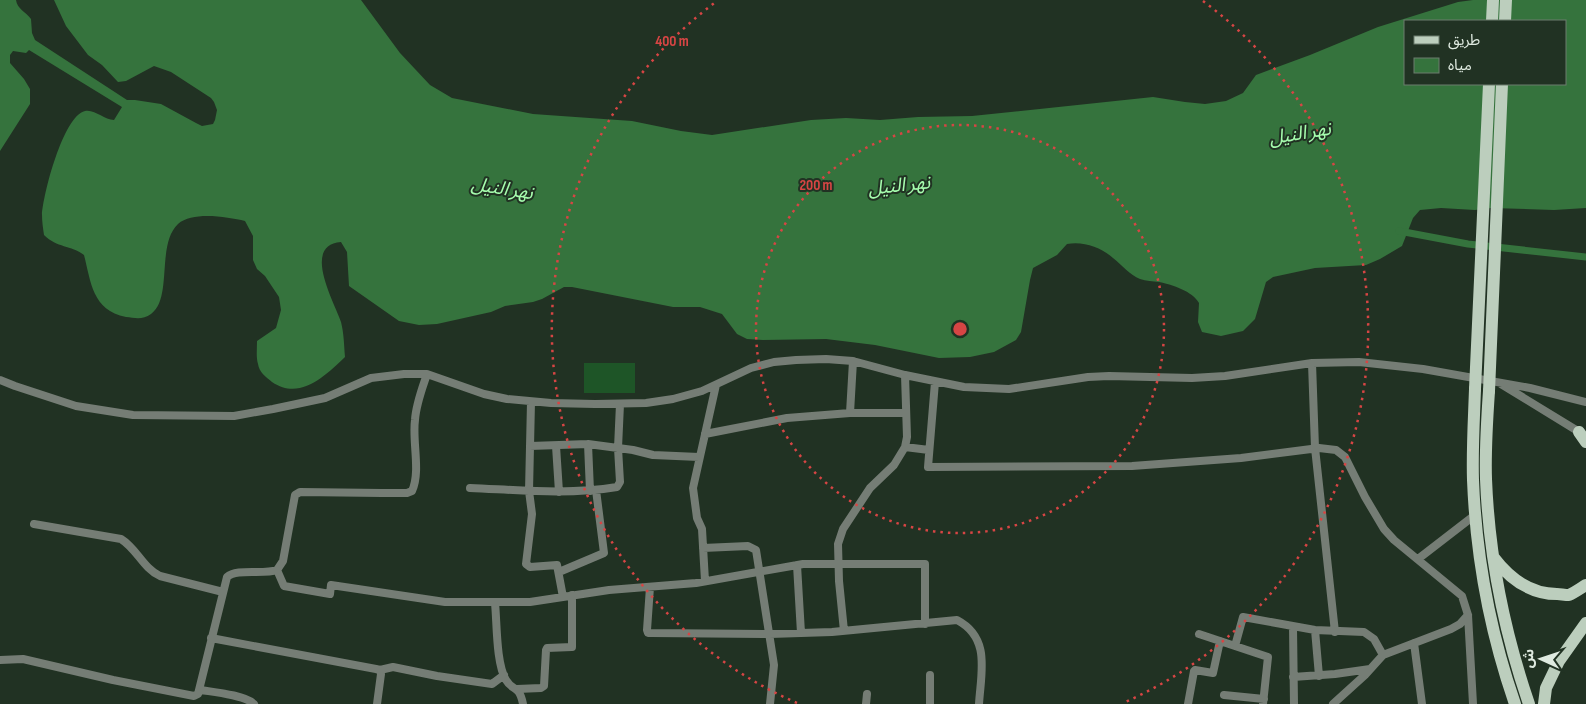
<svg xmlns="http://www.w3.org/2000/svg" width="1586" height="704" font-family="'Sofia Sans Condensed','Noto Sans Arabic',sans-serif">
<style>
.green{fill:#1e5527}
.water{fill:#35733d;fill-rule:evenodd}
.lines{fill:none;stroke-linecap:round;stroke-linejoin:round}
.canal{stroke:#35733d;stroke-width:7}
.street{stroke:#757d75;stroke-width:8}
.primary{stroke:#bccebd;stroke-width:12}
.primary-bridge{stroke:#bccebd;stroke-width:12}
.ring{fill:none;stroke:#d74544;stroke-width:2.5;stroke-dasharray:2.5 5}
.labels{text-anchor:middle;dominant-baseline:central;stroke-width:4;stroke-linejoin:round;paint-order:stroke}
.water-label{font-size:19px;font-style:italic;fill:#a6fdae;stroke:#213223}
.centre{fill:#d74544;stroke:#213223;stroke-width:2.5}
.ring-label{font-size:15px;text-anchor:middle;font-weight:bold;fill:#d74544;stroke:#213223;stroke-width:4;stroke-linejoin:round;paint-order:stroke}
</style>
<rect width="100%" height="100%" fill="#213223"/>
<path class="green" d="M584 363H635V393H584Z"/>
<path class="water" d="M0 0H16C17 9 26 12 31 19L32 33 35 40 127 100H135L161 104 196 123 202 126 213 124 215 120 217 110 214 102 211 98 171 72 154 66 126 81 118 82 102 65 88 55 66 26 54 0H361L400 53 430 85 452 98 533 114 632 121 681 131 712 135 811 120 846 118 880 120 918 117 972 116 1153 97 1185 102 1205 104 1226 101 1243 93 1256 75 1310 55 1378 27 1458 2 1473 0H1586V208L1554 210 1491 208 1475 210 1441 208 1420 210 1413 218 1402 246 1380 259 1366 265 1315 268 1273 277 1266 282 1255 319 1243 331 1221 336 1202 332 1198 322 1199 303C1192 291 1173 285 1159 282 1153 281 1146 281 1140 279 1130 275 1122 265 1113 258 1101 247 1083 241 1067 244L1057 255 1033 268 1030 280 1021 332 1016 340 994 352 970 357 939 358 875 345 826 339 763 340 747 339 737 334 722 314 700 307H673L572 287H564L542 299 533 302 505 306 491 312 437 324 419 325 399 321 349 286 347 252 341 242C301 245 335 303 341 322 344 334 344 345 345 357 325 376 300 401 272 382 266 377 259 372 258 364 256 357 257 349 257 341L276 328 281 310 279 297 265 276 257 269 253 260V236L245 221C227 217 193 211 178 224 156 245 173 298 151 314 143 320 135 318 126 317 92 310 91 282 84 255 71 245 57 248 44 235 43 228 42 222 42 215 43 195 63 116 85 111 95 109 104 120 114 120L122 107 29 50 26 53 13 51 10 55V63L24 79 30 89V104L0 151ZM1405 21H1565V84H1405Z"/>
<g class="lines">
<path class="canal" d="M1399 231 1468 244 1586 257"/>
<path class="street" d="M1312 363 1315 448 1335 632
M0 380 15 386 76 406 133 415 234 416 273 409 325 398 371 378 404 374H427L484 394 507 399 551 403 595 404 646 403 673 399 702 391 751 368 774 362 796 360 826 359 853 361 905 375 964 387 1009 389 1088 377 1109 376 1192 378 1225 376 1312 363 1359 362 1423 369 1530 388 1586 402
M935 382 928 467 1132 466 1241 458 1319 448 1336 450 1345 457 1365 497 1384 529 1394 540 1462 596 1468 615 1473 704
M1501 384 1581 433
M531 402 529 491 532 514 526 564 530 567 557 565 563 597
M850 413 853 361
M705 434 787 418 850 413H905
M588 444 590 491
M530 446 588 444 633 450 653 455 699 457
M556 446 559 492
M905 447 929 450
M470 488C519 490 568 495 617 487L620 482 618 448 620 404
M34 524 121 539C137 549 143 568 160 576L223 592
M703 548 748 546 756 550 774 665 770 704
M1418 559 1475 515
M797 565 801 633
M277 570 284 586 330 594 331 585 445 602H530L609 590 696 583 803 564H925V624
M559 572 604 553 596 490
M705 581 702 529 697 518 693 488 716 385
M650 587 647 630 648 633H651L770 634 832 632 957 620C991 638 981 672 979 704
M495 603C497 622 496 664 506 680 513 692 519 684 523 704
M1293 627 1294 704
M1315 630 1319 676
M844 631 839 581 838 544 843 529 870 488 894 465 905 447 907 437 905 375
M1199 634 1268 657 1263 704
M211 638 376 669 380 670 381 674 377 704
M1414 643 1422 704
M1235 646 1243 617 1315 630 1364 632 1374 639 1383 655
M0 660 23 659 113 680 194 696 198 694 227 577C237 568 263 575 277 570L283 561 295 495 300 492 382 493H407L412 491C421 472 412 441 415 420 416 404 422 389 427 374
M380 670 393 667 437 676 492 684 504 675
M1293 677 1335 674 1370 669
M517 689 541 688 544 686 546 650 547 648 572 647V595
M201 690C213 692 245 695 254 704
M1224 695 1264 699
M866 704 867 694
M930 704V675
M1188 704 1194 671 1195 670 1213 673 1220 641
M1333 704 1365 675 1383 655 1451 629 1460 624 1468 615"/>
<path class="primary" d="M1492 21 1493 0
M1505 21 1506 0
M1475 389C1474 419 1472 450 1473 480 1476 557 1490 632 1515 704
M1489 391C1487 420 1485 450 1486 479 1489 556 1504 631 1529 704
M1579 432 1586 442
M1494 558C1510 579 1530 594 1557 594 1560 594 1565 595 1569 595 1574 593 1581 588 1586 585
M1544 704 1546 688 1559 661 1586 623"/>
<path class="primary-bridge" d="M1475 389 1489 84
M1489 391 1502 84"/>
</g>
<g class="ring">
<circle cx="960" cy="329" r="204"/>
<path d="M797 703A408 408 0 0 1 717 1M1203 1A408 408 0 0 1 1123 703"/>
</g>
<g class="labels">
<g class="water-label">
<text transform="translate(1300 134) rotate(-9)">نهر النيل</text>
<text transform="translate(899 186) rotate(-6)">نهر النيل</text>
<text transform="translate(502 189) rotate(9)">نهر النيل</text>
</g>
</g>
<circle cx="960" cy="329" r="8" class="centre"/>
<g class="ring-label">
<text x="672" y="46">400 m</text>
<text x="816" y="190">200 m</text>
</g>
<rect x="1404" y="20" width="162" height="65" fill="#213223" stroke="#6d7c6f"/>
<rect x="1414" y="36" width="25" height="8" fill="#bccebd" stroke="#6d7c6f"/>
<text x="1448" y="45" font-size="15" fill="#dfeae0">طريق</text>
<rect x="1414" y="58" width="25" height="15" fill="#35733d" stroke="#6d7c6f"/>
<text x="1448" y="70" font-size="15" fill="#dfeae0">مياه</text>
<g transform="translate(1541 659) rotate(273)" stroke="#213223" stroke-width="4" paint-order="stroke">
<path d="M0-4L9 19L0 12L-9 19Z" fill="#dfeae0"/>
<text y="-8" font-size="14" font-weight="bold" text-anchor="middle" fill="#dfeae0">ش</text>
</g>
</svg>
